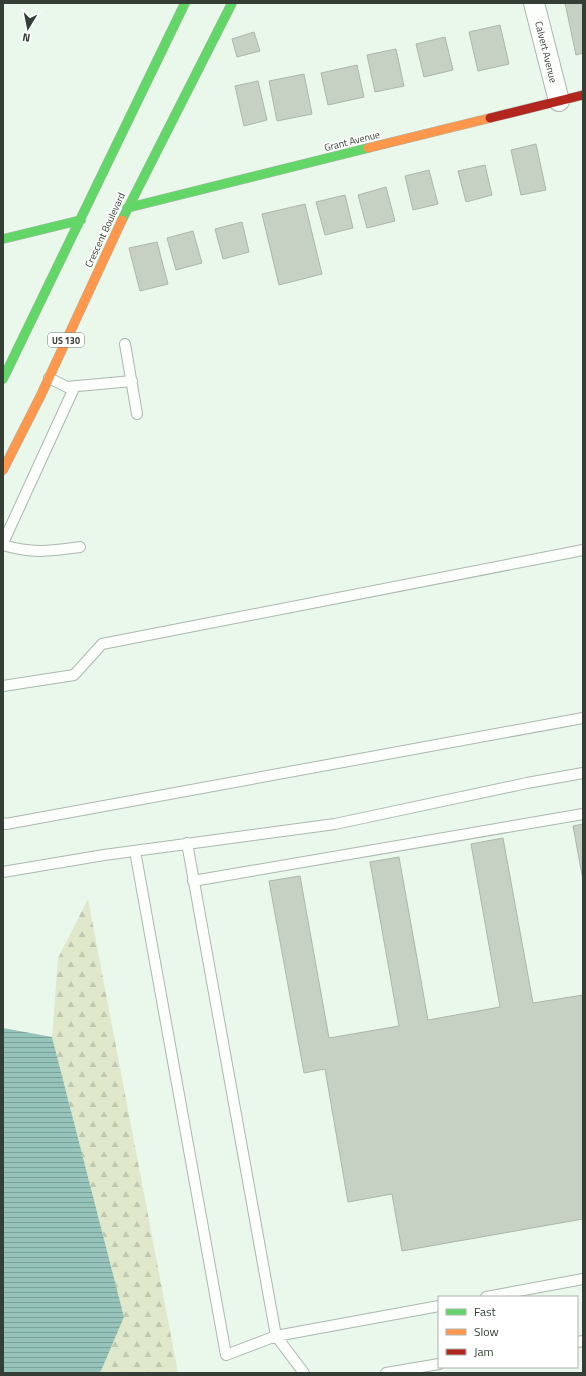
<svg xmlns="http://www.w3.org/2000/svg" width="586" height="1376" font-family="'Titillium Web',sans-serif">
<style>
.forest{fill:url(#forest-firs)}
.water{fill:url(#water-rules)}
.building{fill:#c6d0c3;stroke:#adb6ab}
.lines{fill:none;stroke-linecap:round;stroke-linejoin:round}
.lane-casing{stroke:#abb7ad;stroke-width:12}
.street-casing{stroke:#abb7ad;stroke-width:22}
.fast-casing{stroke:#abb7ad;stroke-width:10}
.slow-casing{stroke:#abb7ad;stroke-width:10}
.jam-casing{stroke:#abb7ad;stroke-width:10}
.lane{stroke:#fcfefc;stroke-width:10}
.street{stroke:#fcfefc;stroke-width:20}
.fast{stroke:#63d668;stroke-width:9}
.slow{stroke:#ff974d;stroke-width:9}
.jam{stroke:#b3261e;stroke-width:9}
.labels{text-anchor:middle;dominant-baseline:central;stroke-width:3.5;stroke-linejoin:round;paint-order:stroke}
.shield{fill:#fff;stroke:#717872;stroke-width:1}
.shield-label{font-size:9px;font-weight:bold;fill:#343e35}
.street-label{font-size:10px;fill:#343e35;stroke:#fff}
</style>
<defs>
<pattern id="forest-firs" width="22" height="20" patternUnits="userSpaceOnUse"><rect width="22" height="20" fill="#e0e8cc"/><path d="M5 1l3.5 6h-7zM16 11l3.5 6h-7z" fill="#c1c8b0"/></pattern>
<pattern id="water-rules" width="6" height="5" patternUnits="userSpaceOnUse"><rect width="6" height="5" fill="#96c4ba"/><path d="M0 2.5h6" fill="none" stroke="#7ba198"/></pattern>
</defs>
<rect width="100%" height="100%" fill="#eaf8ec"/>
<path class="forest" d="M88 899 178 1373H97L101 1371 124 1317 52 1037 58 958Z"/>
<path class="water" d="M3 1028 52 1037 124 1317 101 1371 97 1373H3Z"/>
<path class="building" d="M565 3H583V53L576 55Z
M500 25 509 64 478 71 469 32Z
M254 32 260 51 237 57 232 39Z
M445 37 453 70 424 77 416 44Z
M396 49 404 86 375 92 367 55Z
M357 65 364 97 328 105 321 73Z
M304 74 312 114 277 121 269 81Z
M258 81 267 120 244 126 235 86Z
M536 144 546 190 521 195 511 150Z
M485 165 492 195 466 202 458 171Z
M429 170 438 204 413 210 405 176Z
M386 187 395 221 367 228 358 195Z
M345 195 353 228 325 235 316 202Z
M305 204 322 274 279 285 262 214Z
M242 222 249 252 223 259 215 229Z
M193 231 202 263 176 270 167 238Z
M157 242 168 284 140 291 129 248Z
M583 824V880L573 826Z
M503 838 533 1003 583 995V1219L402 1251 392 1194 348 1202 325 1069 304 1073 269 881 300 876 329 1038 399 1026 370 862 399 857 428 1020 500 1007 471 844Z"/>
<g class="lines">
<defs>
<path id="lane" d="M125 344 137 414
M49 378 67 387 132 381
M3 543 75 386
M3 545C32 554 51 551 80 547
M3 686 74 675 102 644 583 550
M3 823 6 824 583 718
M187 843 276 1336 304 1373
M135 851 226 1355 276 1336 439 1306
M3 872 104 855 335 824 527 783 583 773
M193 881 583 814
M486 1297 583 1279
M577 1342 583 1341
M386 1373 439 1364"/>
<path id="street" d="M534 3 559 101"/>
<path id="fast" d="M127 208 368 148
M122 220 232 3
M3 239 81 220
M3 379 185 3"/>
<path id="slow" d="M368 148 490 118
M3 470 40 397 122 220"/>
<path id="jam" d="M490 118 583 95"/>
</defs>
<use href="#lane" class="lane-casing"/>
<use href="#street" class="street-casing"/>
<use href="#fast" class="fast-casing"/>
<use href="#slow" class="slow-casing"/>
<use href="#jam" class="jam-casing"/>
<use href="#lane" class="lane"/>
<use href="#street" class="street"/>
<use href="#fast" class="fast"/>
<use href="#slow" class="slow"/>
<use href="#jam" class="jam"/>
</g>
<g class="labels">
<rect class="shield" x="48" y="333" width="36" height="14" rx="3"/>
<g class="shield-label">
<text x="66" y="340">US 130</text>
</g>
<g class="street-label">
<text transform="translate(546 52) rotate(76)">Calvert Avenue</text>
<text transform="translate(352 141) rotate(-14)">Grant Avenue</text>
<text transform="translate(105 230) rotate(-65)">Crescent Boulevard</text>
</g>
</g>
<rect width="586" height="1376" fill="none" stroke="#343e35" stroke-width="8"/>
<rect x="438" y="1296" width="140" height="72" fill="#ffffff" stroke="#aeb2ae"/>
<rect x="446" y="1309" width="20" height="6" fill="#63d668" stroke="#aeb2ae"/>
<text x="474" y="1316" font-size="12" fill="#343e35">Fast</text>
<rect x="446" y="1329" width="20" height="6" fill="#ff974d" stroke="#aeb2ae"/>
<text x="474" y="1336" font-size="12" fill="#343e35">Slow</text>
<rect x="446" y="1349" width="20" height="6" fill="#b3261e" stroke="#aeb2ae"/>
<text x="474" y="1356" font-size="12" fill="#343e35">Jam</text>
<g transform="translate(28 28) rotate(190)" stroke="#ffffff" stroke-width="3" paint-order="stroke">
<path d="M0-3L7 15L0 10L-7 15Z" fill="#343e35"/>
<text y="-6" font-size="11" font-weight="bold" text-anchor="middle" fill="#343e35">N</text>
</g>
</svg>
